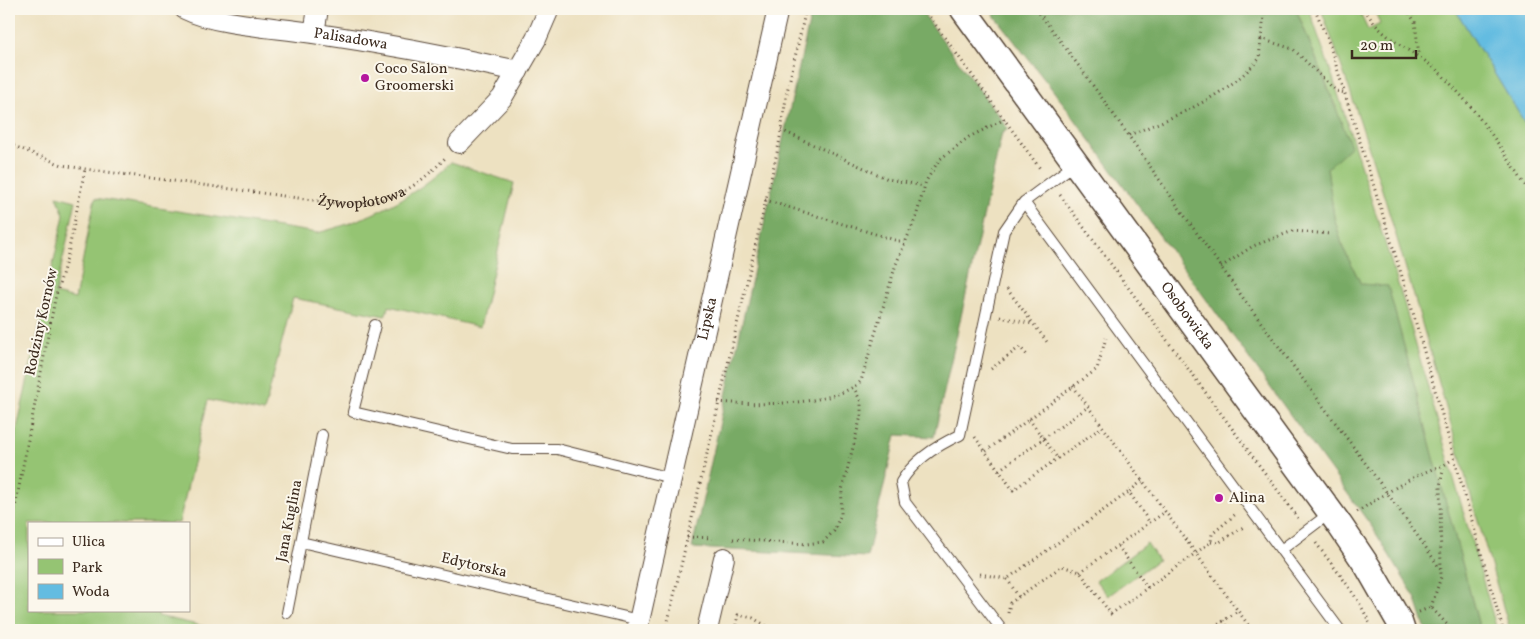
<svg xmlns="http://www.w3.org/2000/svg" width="1540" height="639" font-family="Vollkorn,serif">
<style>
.green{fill:#95c473;stroke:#687748}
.forest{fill:#78aa65;stroke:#5a6a42}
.water{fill:#63bce1;stroke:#4f7380}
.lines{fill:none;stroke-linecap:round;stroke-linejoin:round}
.service-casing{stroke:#564536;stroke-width:12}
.minor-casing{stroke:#564536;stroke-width:22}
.tertiary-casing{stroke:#564536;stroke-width:28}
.path{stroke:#564536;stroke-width:3;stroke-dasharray:1 4;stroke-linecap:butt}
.service{stroke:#fff;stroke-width:10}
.minor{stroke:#fff;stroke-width:20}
.tertiary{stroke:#fff;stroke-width:25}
.poi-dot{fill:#b5179e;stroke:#fbf7ec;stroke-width:2}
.labels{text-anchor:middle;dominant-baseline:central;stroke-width:4;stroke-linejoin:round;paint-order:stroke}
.street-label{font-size:15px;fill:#3b2a1e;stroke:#fbf7ec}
.poi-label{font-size:15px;fill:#3b2a1e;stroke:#fbf7ec;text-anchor:start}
</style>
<rect width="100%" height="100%" fill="#fbf7ec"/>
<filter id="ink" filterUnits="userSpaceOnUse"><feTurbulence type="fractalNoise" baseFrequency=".02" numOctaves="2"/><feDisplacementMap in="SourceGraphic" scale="10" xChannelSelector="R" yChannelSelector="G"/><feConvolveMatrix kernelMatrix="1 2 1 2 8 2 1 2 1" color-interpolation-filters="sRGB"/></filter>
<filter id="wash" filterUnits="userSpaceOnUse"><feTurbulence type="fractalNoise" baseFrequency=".0096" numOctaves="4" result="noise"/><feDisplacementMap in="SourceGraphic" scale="20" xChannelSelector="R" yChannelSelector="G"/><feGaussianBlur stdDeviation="1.12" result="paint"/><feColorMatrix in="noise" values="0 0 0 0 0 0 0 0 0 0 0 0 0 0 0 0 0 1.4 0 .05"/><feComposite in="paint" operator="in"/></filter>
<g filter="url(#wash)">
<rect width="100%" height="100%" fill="#ede1c1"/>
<path class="green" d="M1296 9H1309L1333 78 1404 303 1497 630H1480L1388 287 1361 284 1343 248 1334 217 1327 168 1340 154 1336 107Z
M1321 9H1358L1368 30 1380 24 1374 9H1455L1531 133V630H1510C1448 423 1396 212 1321 9Z
M451 162 514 183 480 327 389 306 385 316 293 298 264 412 208 400 179 523H29V610H159L158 616 220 630H9V465L64 215 57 196 76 201 55 294 75 299 95 198 317 233C366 221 415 197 451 162Z
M1147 543 1158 560 1108 596 1096 581Z"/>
<path class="forest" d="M812 9H920L1008 129 1002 133 934 437 896 435 867 557 692 548Z
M989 9H1296L1351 146 1327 168 1334 217 1343 248 1361 284 1388 286 1480 630H1426L1415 597 1372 527 1066 107Z"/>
<path class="water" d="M1455 9H1531V133Z"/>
</g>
<g filter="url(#ink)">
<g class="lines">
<defs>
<path id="service" d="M1075 164 1024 202 1340 630
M375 325 353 412 512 449H557L671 478
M301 542 639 620
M1281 550 1330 513
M287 613 322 435
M1002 630 905 502 901 482C914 460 938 445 960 435L1004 231 1024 202"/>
<g id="minor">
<path id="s2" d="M185 9C217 25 275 27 312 33 381 43 450 56 518 71"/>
<path d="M314 33 318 9"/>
<path d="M459 143 502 98 536 39 549 9"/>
<path id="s3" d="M637 630 778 9"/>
<path d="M707 630 724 558"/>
</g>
<g id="tertiary">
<path id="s4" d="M963 9 1339 524 1368 567 1399 621 1402 630"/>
</g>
</defs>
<use href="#service" class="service-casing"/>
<use href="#minor" class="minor-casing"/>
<use href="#tertiary" class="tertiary-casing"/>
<g class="path">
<path d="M924 9 1041 170"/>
<path d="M1036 9C1101 93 1159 181 1221 267 1293 369 1371 466 1441 570"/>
<path d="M1265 9 1261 39 1293 49 1336 91 1345 93"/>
<path d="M1315 9 1330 46 1410 302 1503 630"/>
<path d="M1365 9C1382 43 1420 51 1445 78 1479 113 1506 154 1531 195"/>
<path d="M1407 9 1415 22 1419 56"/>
<path d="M781 130 888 179 924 186"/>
<path d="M1129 135C1176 116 1224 98 1259 59L1261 39"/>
<path id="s1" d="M9 144 62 165 85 169 342 204C389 205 415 190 447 156"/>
<path d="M1060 195 1298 518"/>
<path d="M765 200 898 241H907"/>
<path d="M1221 267 1253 246 1293 231 1331 234"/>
<path d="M1007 289 1047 342"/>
<path d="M1000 317 1033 324"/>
<path d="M991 369 1020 347 1027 355"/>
<path d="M1073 386 1252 630"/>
<path d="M718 402C754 405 834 407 861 381L896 264 916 217 926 181 939 160 969 137 1005 119"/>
<path d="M1029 419 1058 459"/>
<path d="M975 437 1013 490 1102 427"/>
<path d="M986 451 1097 369 1106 338"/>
<path d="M999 470 1088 407"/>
<path d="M1142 481 1129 492 1150 523"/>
<path d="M1357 512C1385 494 1412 475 1444 465"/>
<path d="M687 537 717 538"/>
<path d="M9 539 55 299 68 254 85 169"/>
<path d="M733 539 806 544 823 542 834 531 841 514 842 490 861 416V402L854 388"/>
<path d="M1211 542 1218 543 1245 526"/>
<path d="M1316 543C1336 571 1361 598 1372 630"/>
<path d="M1118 546 1148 588"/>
<path d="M1080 572 1165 512"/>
<path d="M980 574 1007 579 1129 492"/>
<path d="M1007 579 1019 597"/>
<path d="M1431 607 1441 577 1440 486 1444 465 1453 459"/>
<path d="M1419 612 1431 607 1452 630"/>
<path d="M1008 613 1010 603 1062 566 1080 572 1111 614 1211 542 1212 534 1237 513"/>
<path d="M1223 621 1230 630"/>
<path d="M666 630 779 144 787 92 806 9"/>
<path d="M735 630 738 615 753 618 773 630"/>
<path d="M1210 630 1238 611"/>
</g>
<use href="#service" class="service"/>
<use href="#minor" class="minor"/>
<use href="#tertiary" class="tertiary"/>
</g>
</g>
<g class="poi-dot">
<circle cx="365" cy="78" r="5"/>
<circle cx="1219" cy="498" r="5"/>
</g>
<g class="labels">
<g class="street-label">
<text stroke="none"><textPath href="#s2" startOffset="169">Palisadowa</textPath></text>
<text stroke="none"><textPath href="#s1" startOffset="360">Żywopłotowa</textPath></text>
<text stroke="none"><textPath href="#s4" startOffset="380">Osobowicka</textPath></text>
<text stroke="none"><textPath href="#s3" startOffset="319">Lipska</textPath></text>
<text transform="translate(42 322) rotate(-78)">Rodziny Kornów</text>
<text transform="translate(290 521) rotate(-79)">Jana Kuglina</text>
<text transform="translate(474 566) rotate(13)">Edytorska</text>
</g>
<g class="poi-label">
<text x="375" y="69">Coco Salon<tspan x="375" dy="17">Groomerski</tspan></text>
<text x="1229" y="498">Alina</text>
</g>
</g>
<rect width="1540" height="639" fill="none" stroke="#fbf7ec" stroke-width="30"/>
<rect x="28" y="522" width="162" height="90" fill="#fbf7ec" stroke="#aea59a"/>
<rect x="38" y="538" width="25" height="8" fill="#ffffff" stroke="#aea59a"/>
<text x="72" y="546" font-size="15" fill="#3b2a1e">Ulica</text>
<rect x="38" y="559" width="25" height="15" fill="#95c473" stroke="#aea59a"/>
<text x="72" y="572" font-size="15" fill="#3b2a1e">Park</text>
<rect x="38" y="584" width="25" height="15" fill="#63bce1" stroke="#aea59a"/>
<text x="72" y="596" font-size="15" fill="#3b2a1e">Woda</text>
<path d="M1352 50v8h64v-8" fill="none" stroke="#3b2a1e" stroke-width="2.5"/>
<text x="1360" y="50" font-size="15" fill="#3b2a1e" stroke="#fbf7ec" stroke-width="4" paint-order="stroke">20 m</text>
</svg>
